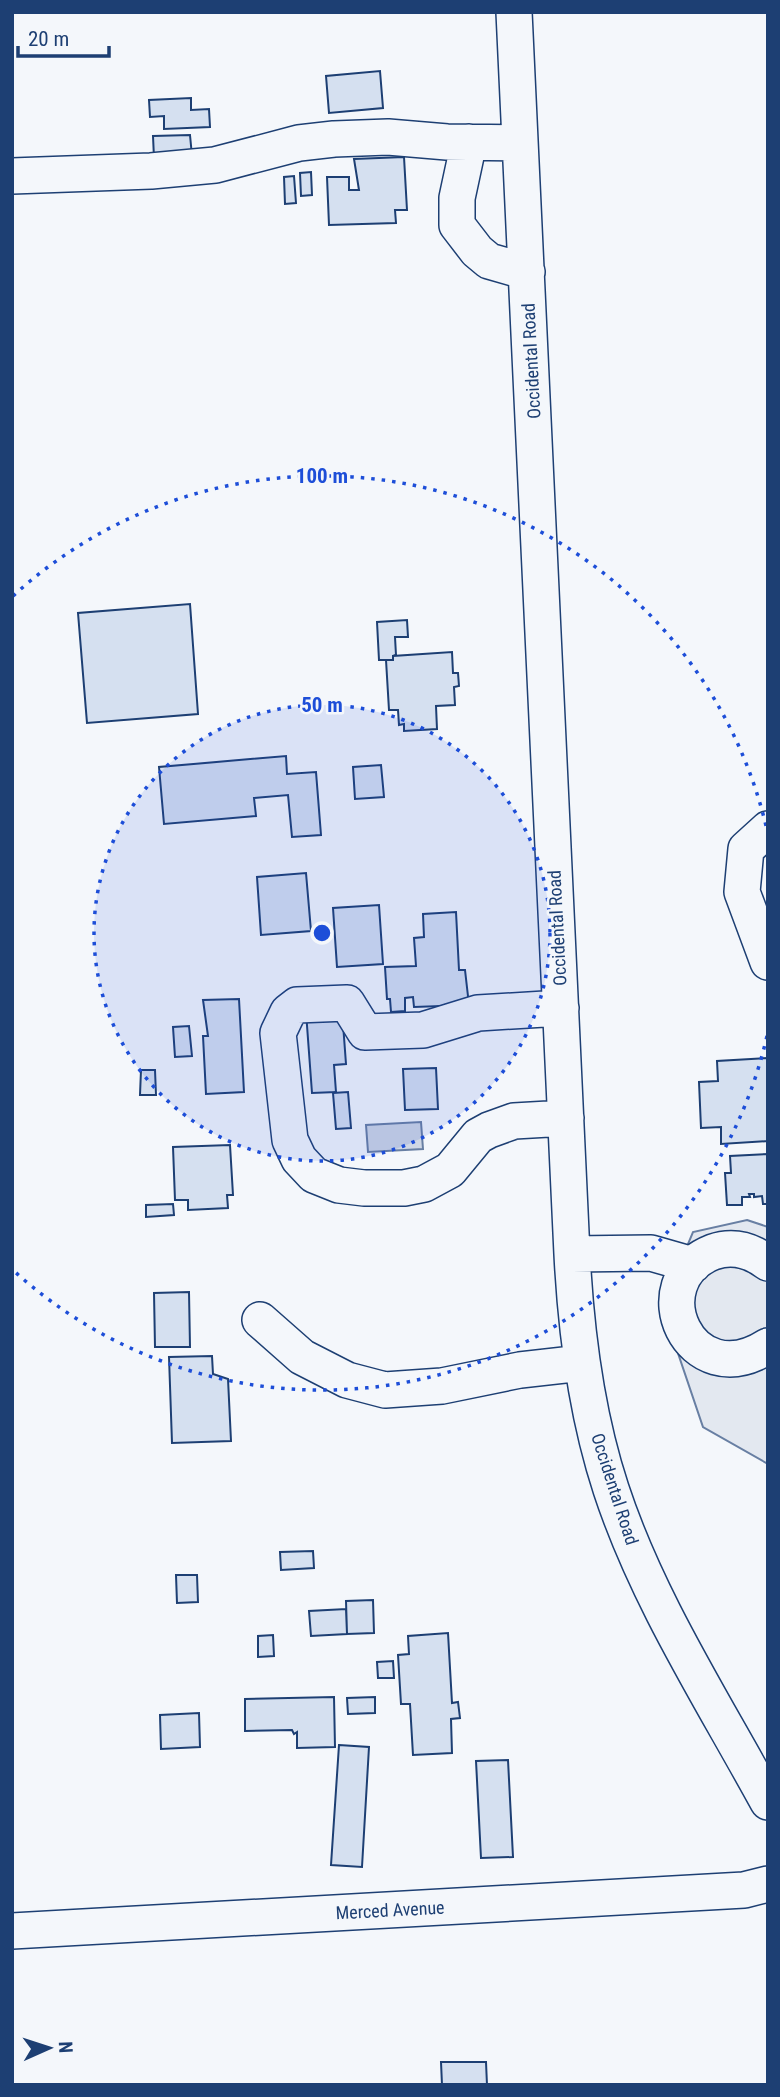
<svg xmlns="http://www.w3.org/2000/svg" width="780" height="2097" font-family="'Roboto Condensed',sans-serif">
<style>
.parking{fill:#e3e8f0;stroke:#687fa3;stroke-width:2}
.water{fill:#cfd7e4;stroke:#687fa3;stroke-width:2}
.building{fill:#d5e0f0;stroke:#1d3f73;stroke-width:2}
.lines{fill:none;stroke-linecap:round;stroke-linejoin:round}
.minor-casing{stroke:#1d3f73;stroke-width:38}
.minor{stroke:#f4f7fb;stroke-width:35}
.ring{fill:none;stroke:#1d4ed8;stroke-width:3.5;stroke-dasharray:3.5 7}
.labels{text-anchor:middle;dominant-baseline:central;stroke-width:5;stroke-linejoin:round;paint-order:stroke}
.street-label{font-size:18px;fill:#1d3f73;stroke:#f4f7fb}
.centre{fill:#1d4ed8;stroke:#f4f7fb;stroke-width:3.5}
.ring-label{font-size:21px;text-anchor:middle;font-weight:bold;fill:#1d4ed8;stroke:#f4f7fb;stroke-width:5;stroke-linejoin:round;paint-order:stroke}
</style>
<rect width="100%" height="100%" fill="#f4f7fb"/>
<path class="parking" d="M747 1220 768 1227V1464L703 1427 662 1306 693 1232Z"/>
<path class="water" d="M421 1122 423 1149 368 1152 366 1125Z"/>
<path class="building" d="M380 71 383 108 329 113 326 76Z
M191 98V110L209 109 210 127 164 129V116L150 117 149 100Z
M190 135 192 156 154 158 153 136Z
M404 157 407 210H395L396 223 329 225 327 177H349V190H359L354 159Z
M311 172 312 195 301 196 300 173Z
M294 176 296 203 285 204 284 177Z
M190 604 198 714 87 723 78 613Z
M407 620 408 637H395L396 655 393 656V660H379L377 622Z
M452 652 453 673H458L459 686 454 687 455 705 436 706 437 729 404 731V724L399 725 398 710H389L386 660H393V656Z
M286 756 287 774 316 772 321 835 292 837 288 795 254 798 256 816 164 824 159 767Z
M381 765 384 797 355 799 353 767Z
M306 873 311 931 261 935 257 877Z
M379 905 383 964 337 967 333 908Z
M456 912 459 970H465L469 1005 414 1007 413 997 405 998V1011L391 1012 390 999H387L385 967 416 966 414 938 424 937 423 914Z
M239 999 244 1092 206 1094 203 1036H208L203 1000Z
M342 1010 346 1064 334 1065 336 1092 312 1093 306 1012Z
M189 1026 192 1056 175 1057 173 1027Z
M768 1058V1141L721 1144V1127L701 1128 699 1082 718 1081 717 1061Z
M436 1068 438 1109 405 1110 403 1069Z
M141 1070H155L156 1095H140Z
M348 1092 351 1128 336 1129 333 1093Z
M230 1145 233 1195H227L228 1208 188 1210V1200H175L173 1147Z
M768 1154V1204H763L762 1196 754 1197V1194H749L750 1197H742V1205H727L725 1173H731L730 1156Z
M173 1204 174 1215 146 1217V1205Z
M189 1292 190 1347H155L154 1293Z
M212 1356 213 1374 228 1379 231 1441 172 1443 169 1357Z
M313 1551 314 1568 281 1570 280 1552Z
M176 1575H197L198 1602 177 1603Z
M373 1600 374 1633 347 1634 346 1601Z
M346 1609 347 1634 311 1636 309 1611Z
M448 1633 452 1703 458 1702 460 1718 451 1719 452 1753 413 1755 410 1704H401L398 1655 409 1654 408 1636Z
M273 1635 274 1656 258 1657V1636Z
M393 1661 394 1678H378L377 1662Z
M334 1697 335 1747 297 1748V1732L294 1734 292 1730 245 1731V1699Z
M375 1697V1713L348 1714 347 1698Z
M199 1713 200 1747 161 1749 160 1715Z
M339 1745 369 1747 362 1867 331 1865Z
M508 1760 513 1857 481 1858 476 1761Z
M441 2062H486L487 2085H442Z"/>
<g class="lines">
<defs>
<path id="minor" d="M514 12 572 1254C576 1333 586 1413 611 1489 647 1599 713 1701 768 1802
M469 142 457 198V225L477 251 489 261 527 272
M12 176 151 171 215 165 299 143 334 139 388 137 447 142 520 143
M768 829 746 849 742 892 768 962
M561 1008 478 1013 423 1030 365 1032 347 1003 297 1005 288 1012 278 1033 290 1140 299 1159 314 1175 339 1185 364 1188H404L424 1184 450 1170 478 1136 489 1130 514 1121 566 1118
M572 1254 651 1253 693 1265
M768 1263C751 1250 733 1245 713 1252 639 1281 689 1397 768 1346
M260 1320 302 1357 347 1380 385 1390 442 1386 520 1370 582 1363
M12 1931 744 1890 768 1884"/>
</defs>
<use href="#minor" class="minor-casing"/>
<use href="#minor" class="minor"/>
</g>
<circle cx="322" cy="933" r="228" fill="#1d4ed8" fill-opacity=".12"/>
<g class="ring">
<circle cx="322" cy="933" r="228"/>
<path d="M767 1036A457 457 0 0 1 13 1270M13 596A457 457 0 0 1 767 830"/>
</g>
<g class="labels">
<g class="street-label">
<text transform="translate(531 361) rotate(-93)">Occidental Road</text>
<text transform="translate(557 928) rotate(-93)">Occidental Road</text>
<text transform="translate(615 1489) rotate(72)">Occidental Road</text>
<text transform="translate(390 1910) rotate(-3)">Merced Avenue</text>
</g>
</g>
<circle cx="322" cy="933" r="10" class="centre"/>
<g class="ring-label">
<text x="322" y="483">100 m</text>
<text x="322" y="712">50 m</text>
</g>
<rect width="780" height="2097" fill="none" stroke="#1d3f73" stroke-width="28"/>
<g transform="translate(49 2048) rotate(87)" stroke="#f4f7fb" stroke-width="5" paint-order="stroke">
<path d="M0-5L12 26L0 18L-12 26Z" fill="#1d3f73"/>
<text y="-10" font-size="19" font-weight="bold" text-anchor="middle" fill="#1d3f73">N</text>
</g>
<path d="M18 46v10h91v-10" fill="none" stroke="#1d3f73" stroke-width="3.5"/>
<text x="28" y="46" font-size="21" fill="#1d3f73" stroke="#f4f7fb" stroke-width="5" paint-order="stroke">20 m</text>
</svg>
